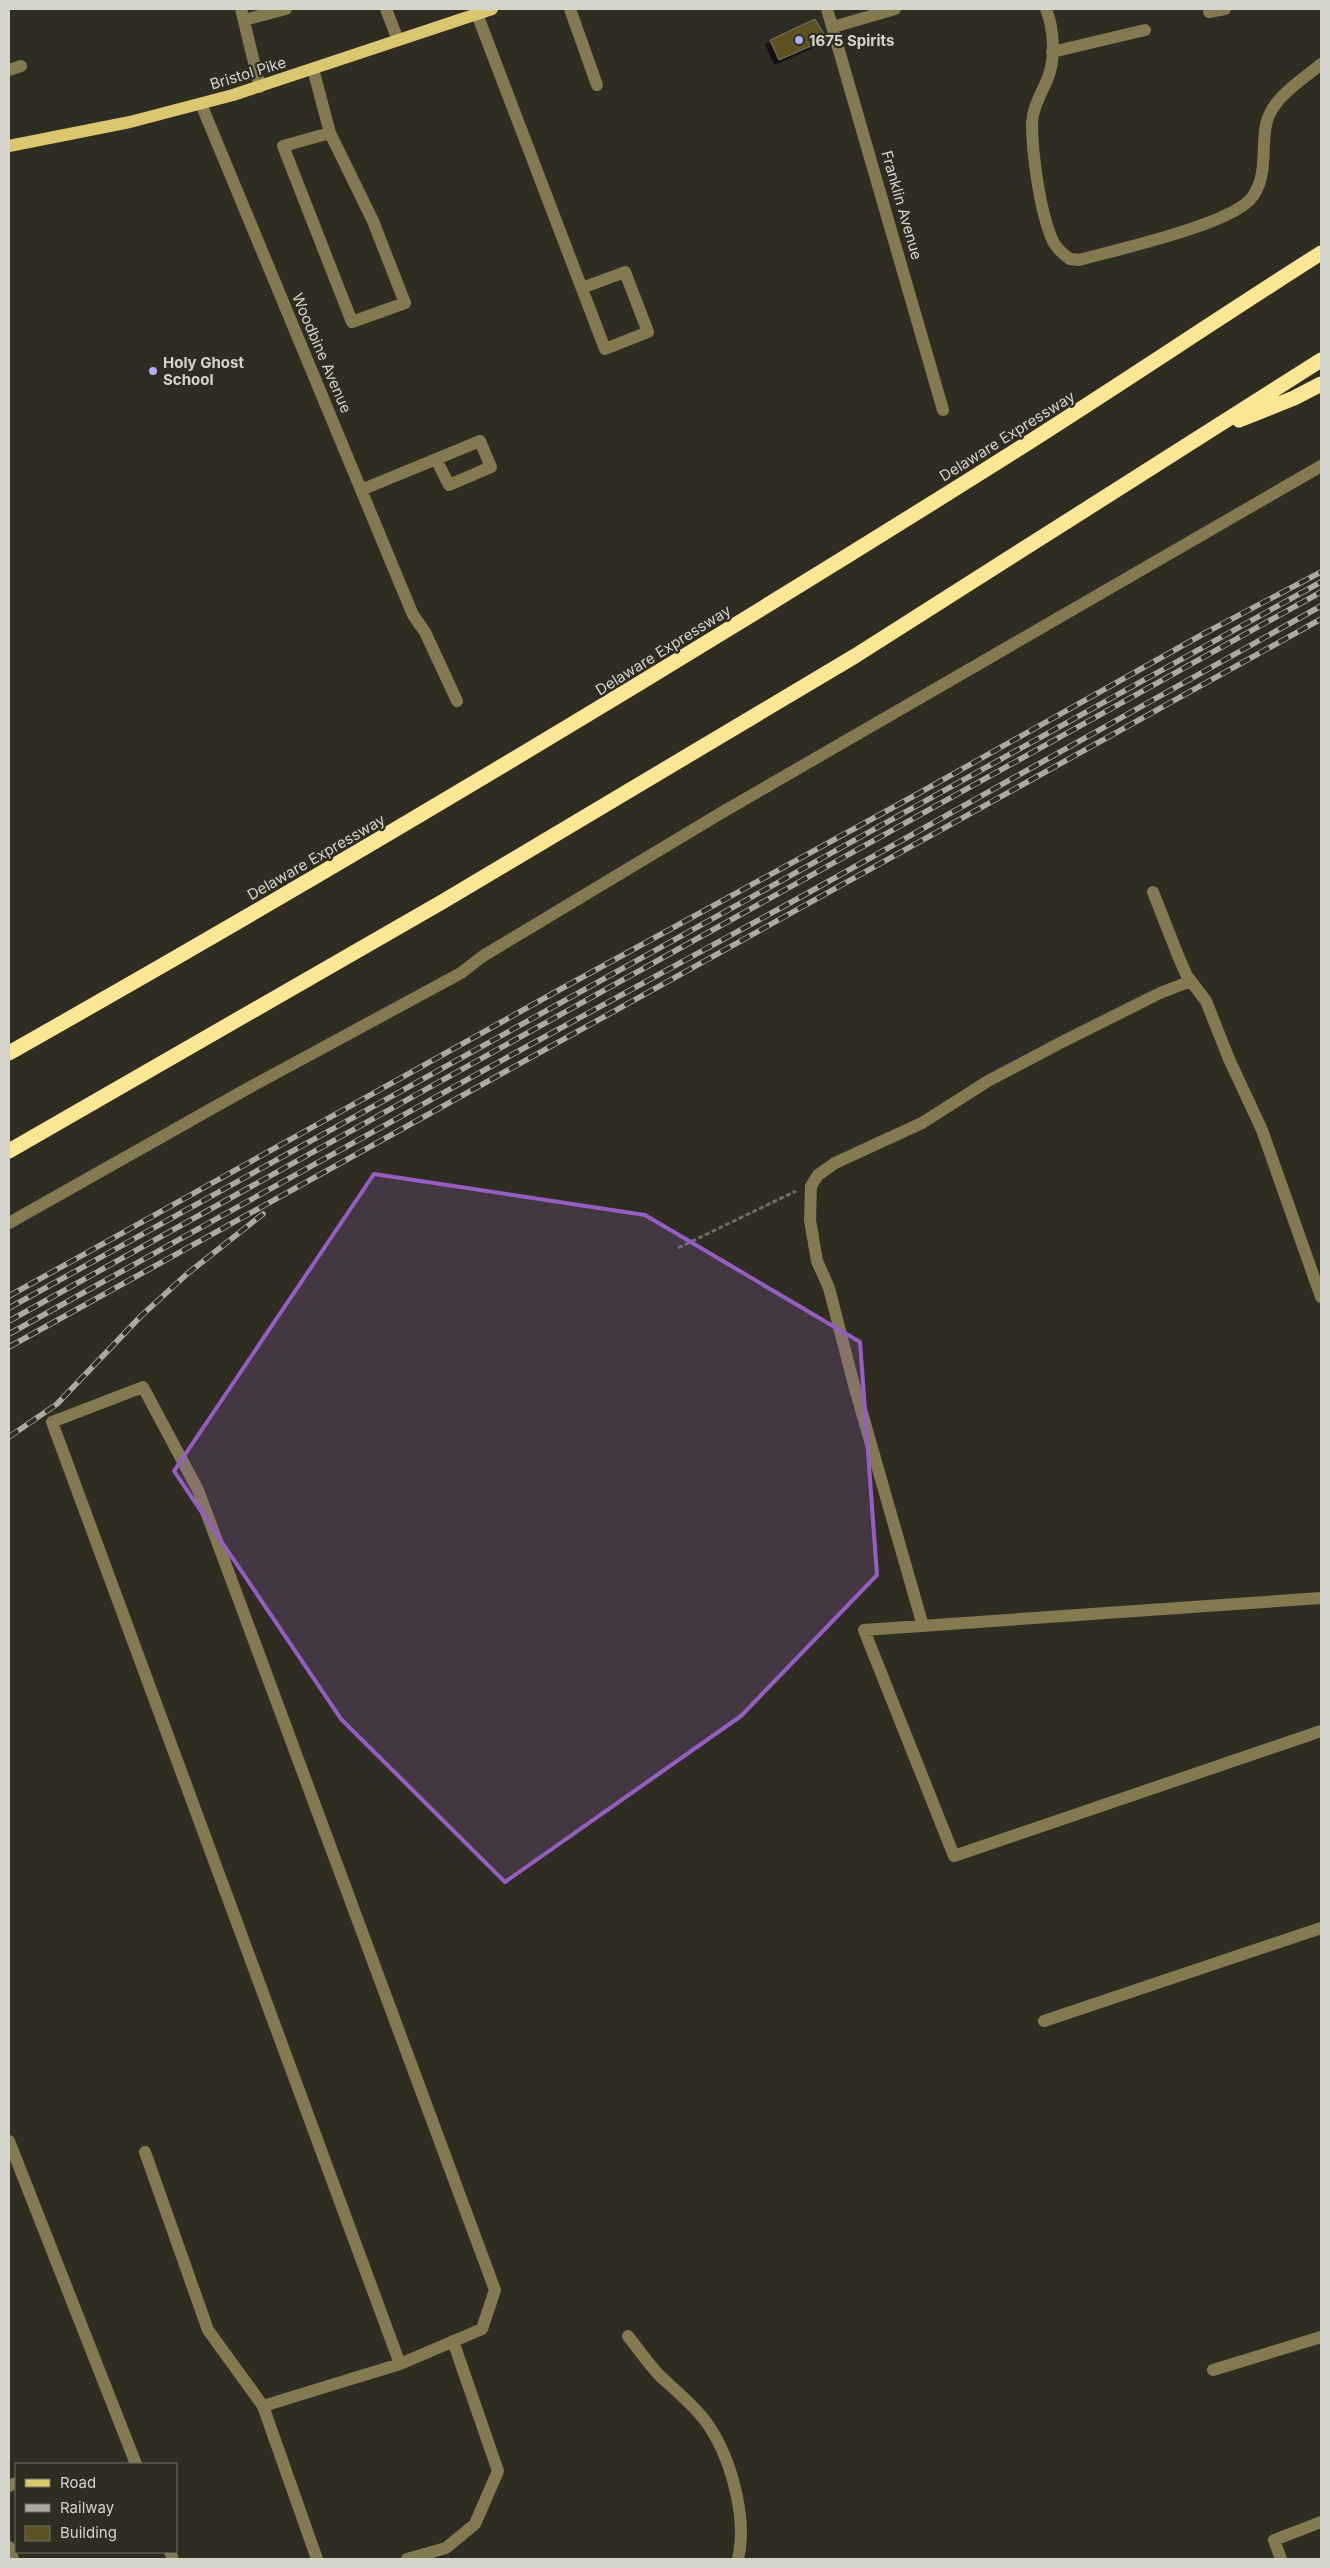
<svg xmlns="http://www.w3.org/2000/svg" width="1330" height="2568" font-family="Inter,sans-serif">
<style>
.building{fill:#5d5222;stroke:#797669;filter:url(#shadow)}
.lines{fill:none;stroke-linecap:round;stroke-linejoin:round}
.path{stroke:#6e6c63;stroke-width:3;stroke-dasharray:5 2.5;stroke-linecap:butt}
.minor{stroke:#847a52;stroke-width:12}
.major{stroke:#dcc771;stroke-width:12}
.highway{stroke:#fae695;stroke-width:15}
.rail-casing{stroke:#aba9a1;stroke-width:5.5}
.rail{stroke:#2f2d22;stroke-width:4;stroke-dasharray:11;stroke-linecap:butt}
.marked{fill:#965ec3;fill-opacity:0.2;stroke:#965ec3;stroke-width:4;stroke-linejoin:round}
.poi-dot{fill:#afaefa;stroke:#2f2d22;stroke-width:2}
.labels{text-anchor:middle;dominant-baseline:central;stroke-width:4.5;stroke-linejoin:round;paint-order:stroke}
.poi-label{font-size:15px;font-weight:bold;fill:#d4d3cc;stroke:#2f2d22;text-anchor:start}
.street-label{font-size:15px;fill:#d4d3cc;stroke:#2f2d22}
</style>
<defs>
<filter id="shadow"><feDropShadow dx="-4.5" dy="4.5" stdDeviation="0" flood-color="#0009"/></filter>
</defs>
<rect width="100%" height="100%" fill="#2f2d22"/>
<path class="building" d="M815 19 827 39 779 60 770 40Z"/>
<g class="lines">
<path class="path" d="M678 1248 796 1191"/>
<path class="minor" d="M241 9 260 87
M386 9 398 40
M570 9 597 85
M827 9 943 410
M1046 9C1054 29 1056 60 1047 80 1041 94 1033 107 1032 123 1032 154 1040 211 1052 239 1055 247 1063 254 1070 259L1079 260C1115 250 1235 224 1253 196 1268 174 1261 149 1266 125 1271 98 1301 81 1321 64
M1209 12 1225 9
M477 14 605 349 648 332 625 272 582 288
M244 20 286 9
M833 27 895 9
M1052 52 1145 30
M313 69 330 133 373 221 405 303 352 322 283 146 330 133
M9 70 21 66
M201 104 413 615 425 632 457 701
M361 490 480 441 491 467 449 485 436 459
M1153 892 1179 958 1187 976 1206 1001 1229 1059 1262 1130 1321 1297
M9 1223 243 1091 461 973 483 956 721 813 1321 466
M1321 1598 864 1630 954 1856 1321 1731
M923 1626 854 1385 829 1288 817 1261 810 1220 811 1186 818 1175 835 1163 922 1123 988 1081 1062 1042 1160 993 1191 981
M1044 2021 1321 1928
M9 2141 136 2464
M145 2152 208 2330 263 2406
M628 2336C638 2349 648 2363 659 2375 674 2389 690 2402 703 2418 730 2452 748 2517 738 2559
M1213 2370 1321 2337
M9 2486 16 2483
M9 2547 13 2559
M170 2552 173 2559
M317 2559 263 2406 400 2364 482 2329 495 2290 198 1490 143 1387 52 1422 400 2364
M407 2559 446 2548 475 2524 498 2471 453 2341
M1281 2559 1274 2540 1321 2522"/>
<path class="major" d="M9 146 130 122 233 95 492 9"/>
<path class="highway" d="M1239 420 1294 398 1321 384
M9 1053C336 868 658 675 977 475 1093 403 1206 326 1321 253
M9 1151 442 902 855 656 1321 360"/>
<defs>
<path id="rail" d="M9 1296 559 990 912 797 1205 633 1321 572
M9 1308 1321 582
M9 1321 1321 592
M9 1334 515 1053 788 904 1321 606
M9 1347 1321 619
M9 1437 57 1404 141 1316 187 1274 263 1214"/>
</defs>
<use href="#rail" class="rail-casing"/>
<use href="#rail" class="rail"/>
</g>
<path class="marked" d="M374 1174 645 1215 860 1342 877 1575 741 1716 505 1882 341 1719 174 1471Z"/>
<g class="poi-dot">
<circle cx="799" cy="40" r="5"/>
<circle cx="153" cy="371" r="5"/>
</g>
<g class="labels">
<g class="poi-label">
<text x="809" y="40">1675 Spirits</text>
<text x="163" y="362">Holy Ghost<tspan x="163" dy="17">School</tspan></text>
</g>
<g class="street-label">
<text transform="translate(248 73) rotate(-17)">Bristol Pike</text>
<text transform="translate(902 205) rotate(74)">Franklin Avenue</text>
<text transform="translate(322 353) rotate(67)">Woodbine Avenue</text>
<text transform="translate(1007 436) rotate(-32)">Delaware Expressway</text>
<text transform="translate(663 650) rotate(-32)">Delaware Expressway</text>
<text transform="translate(316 857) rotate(-30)">Delaware Expressway</text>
</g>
</g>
<rect width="1330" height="2568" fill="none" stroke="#d4d3cc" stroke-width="20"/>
<rect x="15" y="2463" width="162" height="90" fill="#2f2d22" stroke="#716f66"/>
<rect x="25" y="2479" width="25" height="8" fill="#dcc771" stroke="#716f66"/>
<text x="60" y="2488" font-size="15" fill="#d4d3cc">Road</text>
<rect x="25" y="2504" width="25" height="8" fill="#aba9a1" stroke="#716f66"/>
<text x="60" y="2513" font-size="15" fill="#d4d3cc">Railway</text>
<rect x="25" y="2526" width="25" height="15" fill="#5d5222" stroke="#716f66"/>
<text x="60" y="2538" font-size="15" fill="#d4d3cc">Building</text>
</svg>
